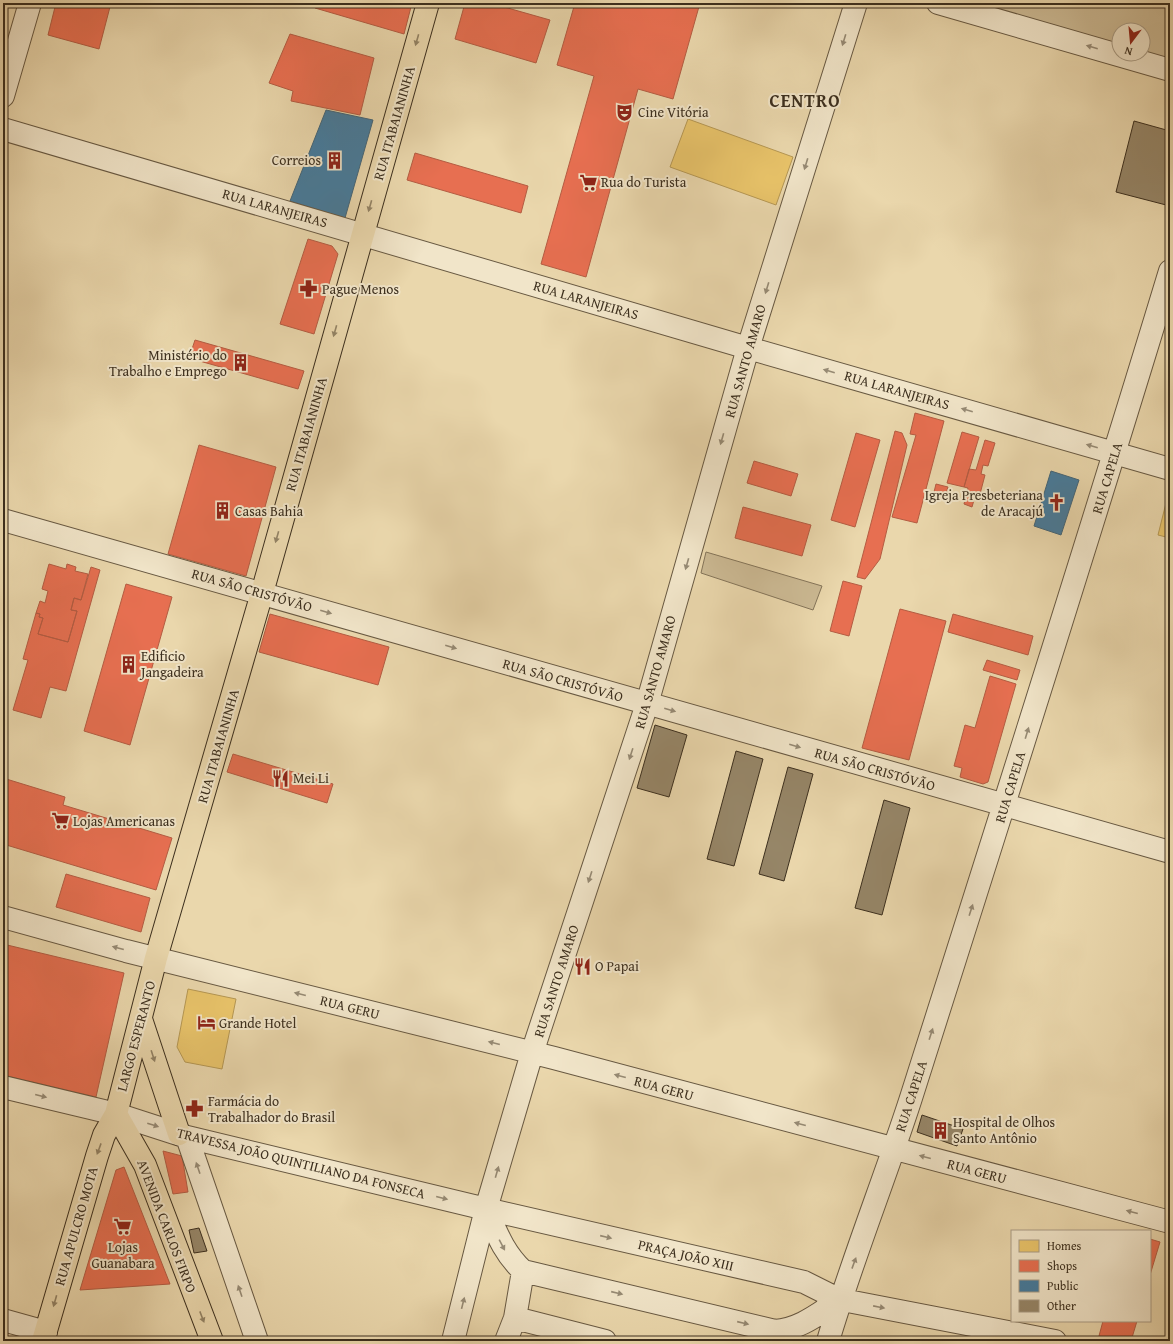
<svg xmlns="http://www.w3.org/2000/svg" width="1173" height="1344" font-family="'Gentium Book Plus',serif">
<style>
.green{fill:#ccba94;stroke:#847459}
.homes{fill:#e9c46a;stroke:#b59753}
.shops{fill:#e76f51;stroke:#b45c42}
.public{fill:#457b9d;stroke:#426477}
.building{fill:#968668;stroke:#3c2f1e}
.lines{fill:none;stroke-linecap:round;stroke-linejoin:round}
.minor-casing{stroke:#685942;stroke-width:24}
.major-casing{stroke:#3c2f1e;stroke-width:24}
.minor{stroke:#f1e5c9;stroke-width:22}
.major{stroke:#ead7ac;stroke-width:22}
.oneway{fill:#938365}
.oneway2{fill:#968a74}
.labels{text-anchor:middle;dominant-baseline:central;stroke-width:4;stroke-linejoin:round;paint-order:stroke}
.poi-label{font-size:14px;fill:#3c2f1e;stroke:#f1e5c9;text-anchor:start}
.street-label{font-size:14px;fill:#3c2f1e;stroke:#f1e5c9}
.district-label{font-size:18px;font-weight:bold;letter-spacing:1px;fill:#3c2f1e;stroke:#f1e5c9}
</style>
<rect width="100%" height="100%" fill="#ead7ac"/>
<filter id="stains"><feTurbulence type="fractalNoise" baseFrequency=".005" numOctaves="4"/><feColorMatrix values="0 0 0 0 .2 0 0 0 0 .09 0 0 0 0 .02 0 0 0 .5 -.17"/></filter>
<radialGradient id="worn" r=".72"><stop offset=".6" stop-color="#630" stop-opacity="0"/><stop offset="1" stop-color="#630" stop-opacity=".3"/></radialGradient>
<path class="green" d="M976 3H1170V60L1143 52V30H1119V45Z
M706 552 822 586 813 610 701 573Z"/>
<path class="homes" d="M688 119 793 157 776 205 670 167Z
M1168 495 1170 496V538L1158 535Z
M188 989 236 999 222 1069 185 1062 177 1047Z"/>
<path class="shops" d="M56 3H111L99 49 48 35Z
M317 3H412L404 34 315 8Z
M465 3H490L550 20 536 63 455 39Z
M575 3H700L673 99 638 89 586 277 541 264 594 76 557 65Z
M290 34 374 58 360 115 291 101 293 91 269 83Z
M415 153 528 186 521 213 407 180Z
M308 239 332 246 338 254 314 334 280 324Z
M195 340 304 371 298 389 189 358Z
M915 413 944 421 917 523 892 517 916 435 910 434Z
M895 431 902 433 907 445 880 559 865 579 857 577Z
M962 432 979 437 964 487 947 483Z
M856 433 880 440 855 527 831 520Z
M985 440 995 443 988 466 983 465 981 474 985 475 980 494 976 493 972 507 964 504 968 488 964 487 969 469 976 470Z
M199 445 276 467 246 576 168 554Z
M754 461 798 474 791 496 747 483Z
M936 484 948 487 944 500 933 496Z
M743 507 811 525 802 556 735 538Z
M49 564 66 569 67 564 76 567 75 571 88 574 81 600 74 598 71 610 77 611 68 642 38 634 43 618 39 617 40 614 36 613 40 601 45 603 48 591 42 589Z
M91 567 100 570 66 691 50 687 41 718 13 710 28 660 23 659 36 613 40 614 39 617 43 618 38 634 68 642 77 611 71 610 74 598 81 600Z
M843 581 862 586 849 636 830 631Z
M126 584 172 597 130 745 84 731Z
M900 609 946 621 909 760 862 748Z
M270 614 389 647 378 685 259 652Z
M953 614 1033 636 1028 655 948 632Z
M987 660 1020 670 1017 680 983 670Z
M990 676 1016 684 988 782 983 784 960 777 962 768 954 766 965 725 975 728Z
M233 754 333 784 327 803 227 772Z
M3 778 65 797 63 805 172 838 156 890 3 844Z
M66 874 150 898 141 932 56 907Z
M3 944 124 973 96 1097 3 1075Z
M163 1151 182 1156 188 1192 173 1194Z
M124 1167 170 1284 80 1290 116 1170Z
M1150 1239 1160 1242 1150 1275Z
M1103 1321H1137L1131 1341H1117L1099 1336Z"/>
<path class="public" d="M326 110 373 120 345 218 290 201Z
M1051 471 1079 480 1061 535 1034 526Z"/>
<path class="building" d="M1134 121 1170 131V206L1116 192Z
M655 725 687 735 669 797 637 788Z
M736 751 763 759 734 866 707 859Z
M788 767 813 774 784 881 759 874Z
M884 800 910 808 882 915 855 908Z
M922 1115 963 1129 957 1146 917 1132Z
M199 1228 207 1251 194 1253 189 1230Z"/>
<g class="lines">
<defs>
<path id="minor" d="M938 3 1170 70
M3 96 30 3
M3 129 748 348 1170 469
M3 520 1170 852
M3 917 126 951 554 1058 1170 1222
M3 1087 116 1114 187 1137 486 1209 804 1282 840 1300
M187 1137 257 1341
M486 1209C497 1234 504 1253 523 1271L775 1331C801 1329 819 1313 840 1300
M827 1297 1055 1341
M515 1318 605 1341
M3 1320 46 1332
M453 1341 486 1209 532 1053 647 704 748 348 856 3
M506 1341 515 1318 523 1271
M828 1341C852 1260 884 1181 910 1101 998 824 1086 548 1170 271"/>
<path id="major" d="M141 1019 179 1134
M116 1114 145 1165 212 1341
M43 1341 97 1156 104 1135 116 1114 156 958 262 593 428 3"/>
</defs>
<use href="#minor" class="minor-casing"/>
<use href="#major" class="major-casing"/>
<use href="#minor" class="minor"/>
<use href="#major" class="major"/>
</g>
<defs><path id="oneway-solid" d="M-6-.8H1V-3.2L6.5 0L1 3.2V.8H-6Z"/></defs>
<g class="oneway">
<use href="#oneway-solid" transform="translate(417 40) rotate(106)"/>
<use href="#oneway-solid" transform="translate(370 206) rotate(106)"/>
<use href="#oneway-solid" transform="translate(335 331) rotate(106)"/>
<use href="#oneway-solid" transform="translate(277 537) rotate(106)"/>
<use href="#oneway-solid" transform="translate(153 1056) rotate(72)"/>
<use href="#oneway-solid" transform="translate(99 1149) rotate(110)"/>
<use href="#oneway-solid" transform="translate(55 1301) rotate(106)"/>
<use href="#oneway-solid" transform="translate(202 1317) rotate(69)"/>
</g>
<g class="oneway2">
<use href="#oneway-solid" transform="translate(844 40) rotate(107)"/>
<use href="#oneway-solid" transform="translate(1092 47) rotate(-164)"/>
<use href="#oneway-solid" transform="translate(806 164) rotate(107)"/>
<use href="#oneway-solid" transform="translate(767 288) rotate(107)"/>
<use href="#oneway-solid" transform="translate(829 371) rotate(-164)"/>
<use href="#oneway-solid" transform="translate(967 410) rotate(-164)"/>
<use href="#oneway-solid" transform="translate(722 439) rotate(106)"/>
<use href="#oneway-solid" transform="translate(1092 446) rotate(-164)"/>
<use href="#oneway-solid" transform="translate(687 564) rotate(106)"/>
<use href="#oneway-solid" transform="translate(326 612) rotate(16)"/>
<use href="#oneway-solid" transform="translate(451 647) rotate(16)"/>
<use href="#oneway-solid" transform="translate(670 710) rotate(16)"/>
<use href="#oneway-solid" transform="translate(1027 733) rotate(-73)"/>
<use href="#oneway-solid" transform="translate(795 746) rotate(16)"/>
<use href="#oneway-solid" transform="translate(631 754) rotate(108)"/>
<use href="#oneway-solid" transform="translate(590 877) rotate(108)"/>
<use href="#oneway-solid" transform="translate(971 910) rotate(-72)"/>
<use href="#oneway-solid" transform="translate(118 948) rotate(-165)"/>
<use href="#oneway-solid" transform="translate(300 994) rotate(-166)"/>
<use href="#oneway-solid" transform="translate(931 1034) rotate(-72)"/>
<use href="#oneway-solid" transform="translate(494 1043) rotate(-166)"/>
<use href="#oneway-solid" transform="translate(620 1076) rotate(-165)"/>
<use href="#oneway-solid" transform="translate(41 1096) rotate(14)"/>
<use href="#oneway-solid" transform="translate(800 1124) rotate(-165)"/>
<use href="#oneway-solid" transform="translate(153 1125) rotate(17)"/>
<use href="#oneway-solid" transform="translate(925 1157) rotate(-165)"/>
<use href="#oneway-solid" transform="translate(198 1168) rotate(-109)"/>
<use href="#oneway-solid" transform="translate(497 1172) rotate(-74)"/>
<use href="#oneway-solid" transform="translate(442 1198) rotate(14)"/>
<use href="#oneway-solid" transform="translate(1132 1212) rotate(-165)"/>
<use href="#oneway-solid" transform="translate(606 1237) rotate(13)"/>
<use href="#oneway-solid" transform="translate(502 1245) rotate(62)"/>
<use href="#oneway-solid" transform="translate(854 1263) rotate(-70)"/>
<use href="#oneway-solid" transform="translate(240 1291) rotate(-109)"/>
<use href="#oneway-solid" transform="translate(617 1293) rotate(13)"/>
<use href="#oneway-solid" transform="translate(463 1303) rotate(-76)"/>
<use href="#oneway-solid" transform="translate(879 1307) rotate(11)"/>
<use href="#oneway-solid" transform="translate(743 1323) rotate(13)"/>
</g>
<defs>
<symbol id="theatre-bare" viewBox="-9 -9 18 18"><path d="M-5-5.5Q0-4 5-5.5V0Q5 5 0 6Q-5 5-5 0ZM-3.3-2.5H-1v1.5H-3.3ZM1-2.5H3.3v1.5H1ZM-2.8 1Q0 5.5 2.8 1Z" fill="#8f2418" stroke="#f1e5c9" stroke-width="2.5" paint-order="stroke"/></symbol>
<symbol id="building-bare" viewBox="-9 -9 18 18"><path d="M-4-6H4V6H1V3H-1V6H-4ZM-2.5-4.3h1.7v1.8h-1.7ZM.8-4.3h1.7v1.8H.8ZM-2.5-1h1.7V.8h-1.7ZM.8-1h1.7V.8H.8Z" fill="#8f2418" stroke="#f1e5c9" stroke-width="2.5" paint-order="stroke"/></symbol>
<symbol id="supermarket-bare" viewBox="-9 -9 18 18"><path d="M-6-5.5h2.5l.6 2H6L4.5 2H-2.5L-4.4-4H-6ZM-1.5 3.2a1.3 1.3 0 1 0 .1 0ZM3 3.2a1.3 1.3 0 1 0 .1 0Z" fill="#8f2418" stroke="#f1e5c9" stroke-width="2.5" paint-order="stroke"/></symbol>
<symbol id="pharmacy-bare" viewBox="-9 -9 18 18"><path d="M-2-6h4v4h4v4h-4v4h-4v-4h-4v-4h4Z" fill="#8f2418" stroke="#f1e5c9" stroke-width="2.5" paint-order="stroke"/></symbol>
<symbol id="church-bare" viewBox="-9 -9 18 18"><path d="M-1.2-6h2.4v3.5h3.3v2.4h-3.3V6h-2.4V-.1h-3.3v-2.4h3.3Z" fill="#8f2418" stroke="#f1e5c9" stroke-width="2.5" paint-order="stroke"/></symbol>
<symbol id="restaurant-bare" viewBox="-9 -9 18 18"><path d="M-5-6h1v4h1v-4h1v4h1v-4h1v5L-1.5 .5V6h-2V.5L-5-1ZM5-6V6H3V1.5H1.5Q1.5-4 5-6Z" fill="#8f2418" stroke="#f1e5c9" stroke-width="2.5" paint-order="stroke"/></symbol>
<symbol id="hotel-bare" viewBox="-9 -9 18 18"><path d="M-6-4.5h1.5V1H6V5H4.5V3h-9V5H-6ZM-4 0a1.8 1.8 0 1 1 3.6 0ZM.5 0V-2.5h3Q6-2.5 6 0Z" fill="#8f2418" stroke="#f1e5c9" stroke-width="2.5" paint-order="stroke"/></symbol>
</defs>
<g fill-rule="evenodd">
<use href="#theatre-bare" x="612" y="100" width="25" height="25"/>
<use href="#building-bare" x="322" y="148" width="25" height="25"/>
<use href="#supermarket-bare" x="576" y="170" width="25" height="25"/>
<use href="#pharmacy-bare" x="296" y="276" width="25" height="25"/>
<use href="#building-bare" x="228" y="350" width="25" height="25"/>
<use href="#church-bare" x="1044" y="490" width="25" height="25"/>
<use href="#building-bare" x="210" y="498" width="25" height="25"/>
<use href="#building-bare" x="116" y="652" width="25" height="25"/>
<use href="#restaurant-bare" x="268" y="766" width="25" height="25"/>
<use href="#supermarket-bare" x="48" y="808" width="25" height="25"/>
<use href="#restaurant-bare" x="570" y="954" width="25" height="25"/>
<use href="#hotel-bare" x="194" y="1010" width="25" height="25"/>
<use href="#pharmacy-bare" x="182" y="1096" width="25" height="25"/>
<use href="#building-bare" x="928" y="1118" width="25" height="25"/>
<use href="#supermarket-bare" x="110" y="1214" width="25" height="25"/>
</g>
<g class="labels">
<g class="poi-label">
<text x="638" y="112">Cine Vitória</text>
<text x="321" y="160" text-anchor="end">Correios</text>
<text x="601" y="182">Rua do Turista</text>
<text x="322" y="289">Pague Menos</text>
<text x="227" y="355" text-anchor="end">Ministério do<tspan x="227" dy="16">Trabalho e Emprego</tspan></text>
<text x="1043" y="495" text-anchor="end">Igreja Presbeteriana<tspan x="1043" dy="16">de Aracajú</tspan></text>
<text x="235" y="511">Casas Bahia</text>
<text x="141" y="656">Edificio<tspan x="141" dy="16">Jangadeira</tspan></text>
<text x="293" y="778">Mei Li</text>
<text x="73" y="821">Lojas Americanas</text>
<text x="595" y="966">O Papai</text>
<text x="219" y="1023">Grande Hotel</text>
<text x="208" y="1101">Farmácia do<tspan x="208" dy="16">Trabalhador do Brasil</tspan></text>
<text x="953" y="1122">Hospital de Olhos<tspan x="953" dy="16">Santo Antônio</tspan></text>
<text x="123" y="1247" text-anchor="middle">Lojas<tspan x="123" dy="16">Guanabara</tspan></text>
</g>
<g class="street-label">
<text transform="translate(394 123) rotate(-74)">RUA ITABAIANINHA</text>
<text transform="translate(275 208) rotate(16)">RUA LARANJEIRAS</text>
<text transform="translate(586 300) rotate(16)">RUA LARANJEIRAS</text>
<text transform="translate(745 361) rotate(-74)">RUA SANTO AMARO</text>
<text transform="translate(897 390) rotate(16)">RUA LARANJEIRAS</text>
<text transform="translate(306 434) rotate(-74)">RUA ITABAIANINHA</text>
<text transform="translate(1107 478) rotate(-73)">RUA CAPELA</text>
<text transform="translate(252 590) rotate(16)">RUA SÃO CRISTÓVÃO</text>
<text transform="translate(655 672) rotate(-74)">RUA SANTO AMARO</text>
<text transform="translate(563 680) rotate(16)">RUA SÃO CRISTÓVÃO</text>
<text transform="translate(218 746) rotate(-74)">RUA ITABAIANINHA</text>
<text transform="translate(875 769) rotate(16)">RUA SÃO CRISTÓVÃO</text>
<text transform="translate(1010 787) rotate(-73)">RUA CAPELA</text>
<text transform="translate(556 981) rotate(-72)">RUA SANTO AMARO</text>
<text transform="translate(350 1007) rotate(14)">RUA GERU</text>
<text transform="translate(136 1036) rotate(-75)">LARGO ESPERANTO</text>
<text transform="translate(664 1088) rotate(15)">RUA GERU</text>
<text transform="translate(911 1096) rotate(-72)">RUA CAPELA</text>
<text transform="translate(301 1163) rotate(14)">TRAVESSA JOÃO QUINTILIANO DA FONSECA</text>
<text transform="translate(977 1171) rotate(15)">RUA GERU</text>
<text transform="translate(76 1226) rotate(-74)">RUA APULCRO MOTA</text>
<text transform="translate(167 1226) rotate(69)">AVENIDA CARLOS FIRPO</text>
<text transform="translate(686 1255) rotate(13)">PRAÇA JOÃO XIII</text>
</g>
<g class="district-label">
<text x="805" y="100">CENTRO</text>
</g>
</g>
<rect width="1173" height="1344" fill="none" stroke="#ead7ac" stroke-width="16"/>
<rect x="4" y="4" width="1165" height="1336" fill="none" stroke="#3c2f1e" stroke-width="2"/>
<rect x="8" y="8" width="1157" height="1328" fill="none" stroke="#3c2f1e"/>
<rect x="1011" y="1230" width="140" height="92" fill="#f1e5c9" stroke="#a99c85"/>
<rect x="1019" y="1240" width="20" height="12" fill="#e9c46a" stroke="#a99c85"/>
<text x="1047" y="1250" font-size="12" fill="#3c2f1e">Homes</text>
<rect x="1019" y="1260" width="20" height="12" fill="#e76f51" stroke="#a99c85"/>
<text x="1047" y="1270" font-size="12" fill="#3c2f1e">Shops</text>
<rect x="1019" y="1280" width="20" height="12" fill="#457b9d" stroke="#a99c85"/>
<text x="1047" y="1290" font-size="12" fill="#3c2f1e">Public</text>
<rect x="1019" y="1300" width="20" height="12" fill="#968668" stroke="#a99c85"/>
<text x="1047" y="1310" font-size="12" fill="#3c2f1e">Other</text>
<g transform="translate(1131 42) rotate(196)"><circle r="19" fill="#f1e5c9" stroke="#a99c85"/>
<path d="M0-3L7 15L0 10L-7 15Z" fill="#8f2418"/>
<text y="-6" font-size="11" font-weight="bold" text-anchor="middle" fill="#3c2f1e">N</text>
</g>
<rect width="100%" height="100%" filter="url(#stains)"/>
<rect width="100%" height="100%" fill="url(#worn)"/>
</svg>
